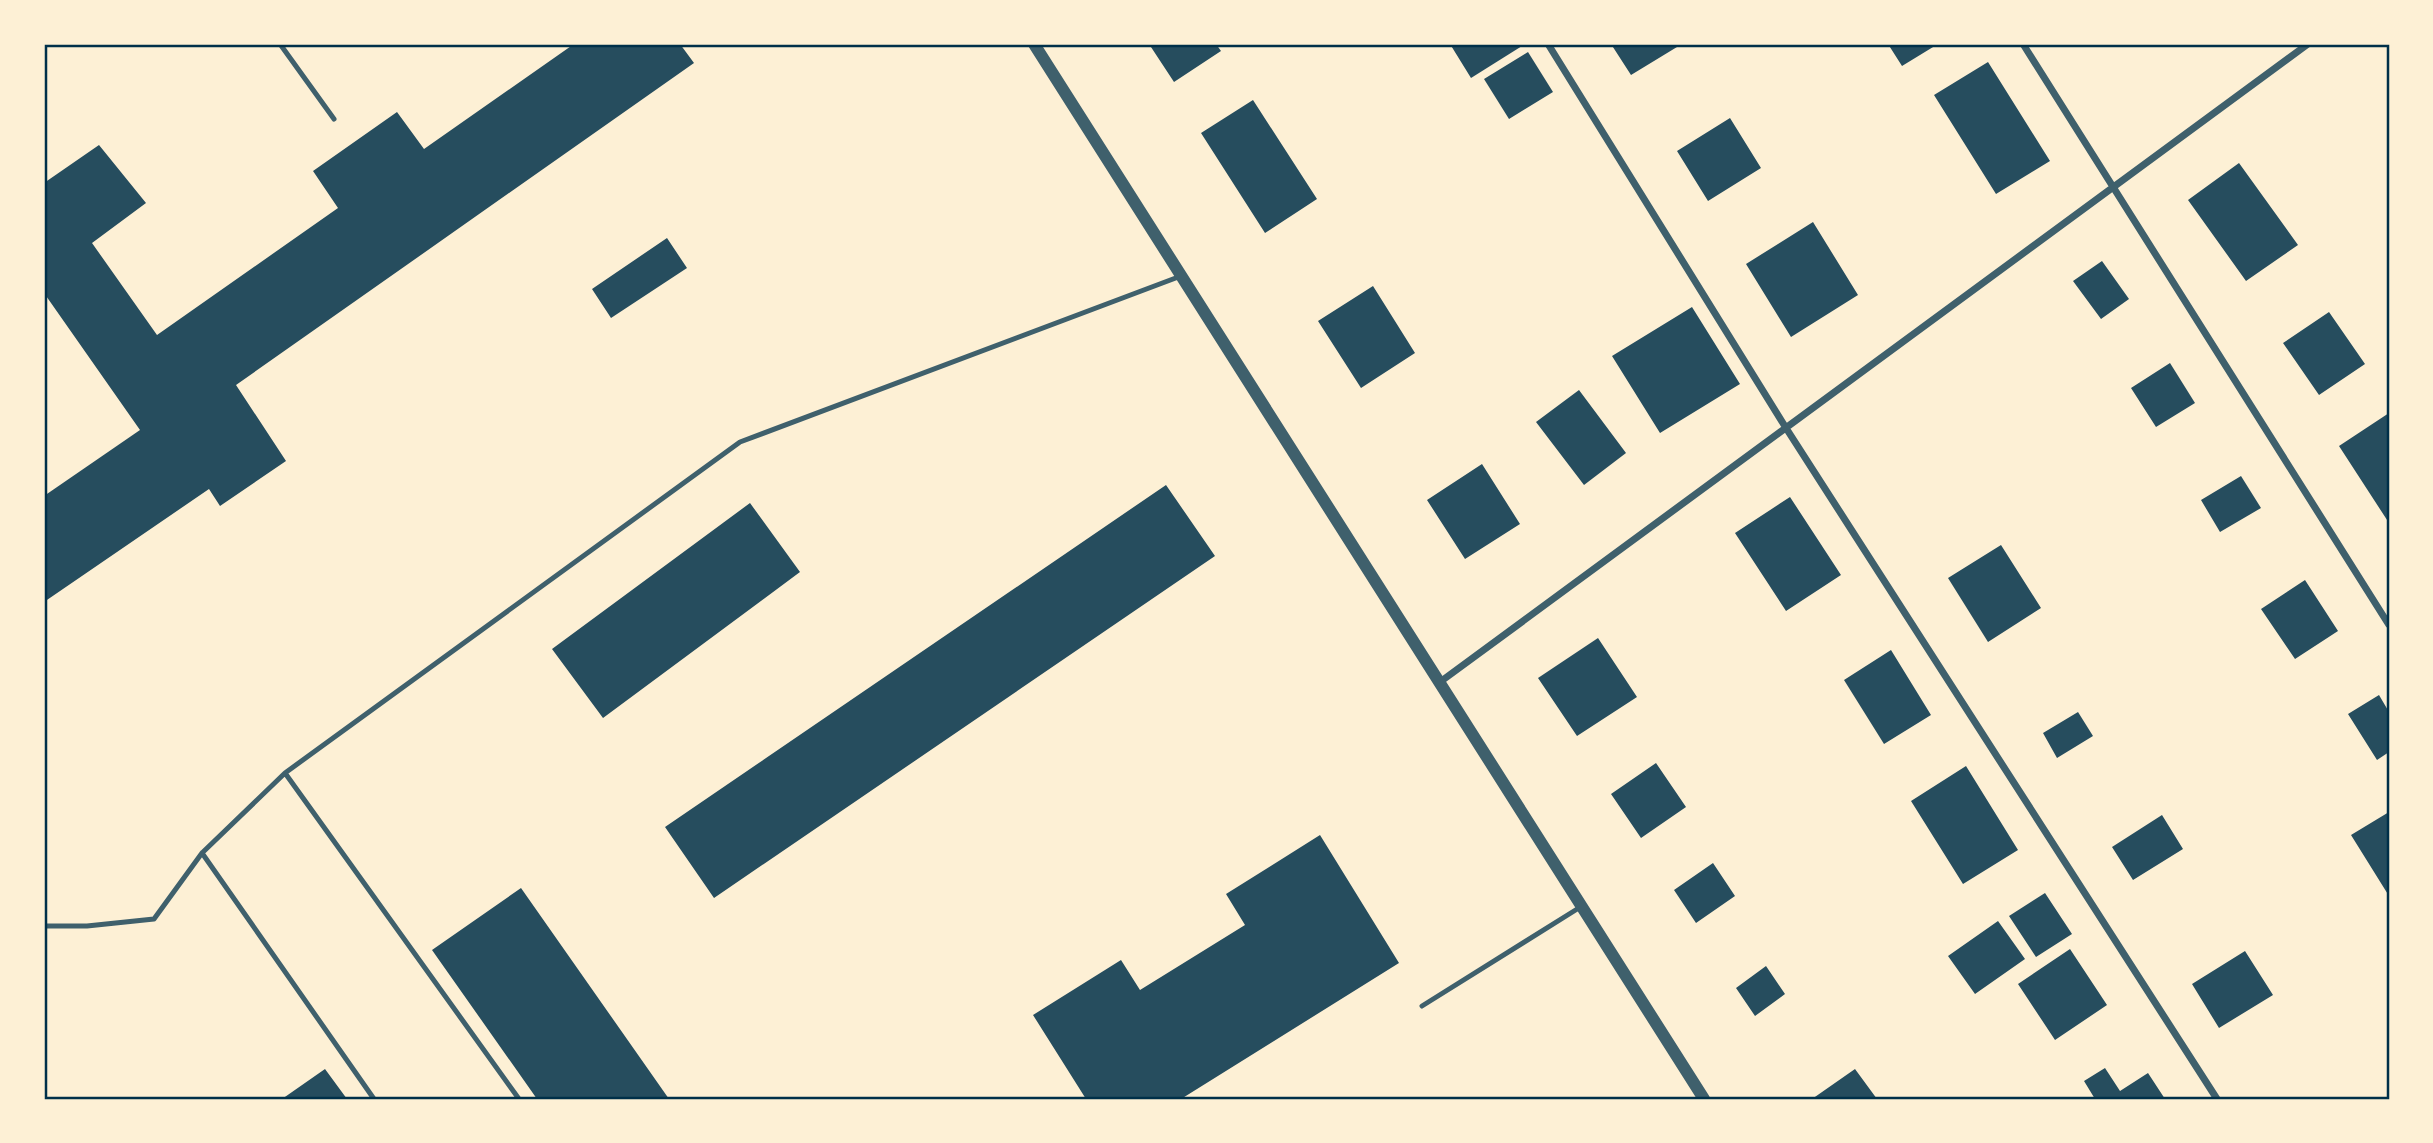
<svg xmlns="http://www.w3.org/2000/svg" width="2433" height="1143" font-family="Spectral,serif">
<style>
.building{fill:#264d5e}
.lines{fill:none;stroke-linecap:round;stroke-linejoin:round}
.service{stroke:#3f606c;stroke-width:5}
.minor{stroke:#3f606c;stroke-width:7}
.tertiary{stroke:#3f606c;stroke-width:12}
.neatline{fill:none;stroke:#003049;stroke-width:2.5}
</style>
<rect width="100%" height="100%" fill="#fdf0d5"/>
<path class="building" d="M574 44H680L694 63 236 385 286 461 220 506 209 489 44 602V496L140 430 44 293V183L99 145 146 203 92 243 157 335 338 208 313 171 397 112 424 149Z
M1149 44H1216L1221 51 1174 82Z
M1450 44H1521L1522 46 1471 78Z
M1611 44H1674L1677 47 1631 75Z
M1888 44H1938L1902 66Z
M1528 52 1553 92 1509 119 1484 79Z
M1988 62 2050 161 1996 194 1934 95Z
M1253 100 1317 199 1265 233 1201 133Z
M1730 118 1761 168 1708 201 1677 151Z
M2239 163 2298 245 2246 281 2188 200Z
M1813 222 1858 295 1791 337 1746 264Z
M667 238 687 268 611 318 592 289Z
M2102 261 2129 299 2101 319 2073 281Z
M1373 286 1415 353 1361 388 1318 321Z
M1692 307 1740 384 1660 433 1612 356Z
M2329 312 2365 364 2319 395 2283 343Z
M2170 363 2195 403 2156 427 2131 388Z
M1579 390 1626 453 1584 485 1536 422Z
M2389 413V523L2339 446Z
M1482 464 1520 524 1465 559 1427 500Z
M2241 476 2261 508 2220 532 2201 500Z
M1166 485 1215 556 714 898 665 827Z
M1790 497 1841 575 1786 611 1735 533Z
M750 503 800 572 603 718 552 649Z
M2001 545 2041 608 1988 642 1948 578Z
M2305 580 2338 631 2295 659 2261 609Z
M1598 638 1637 697 1577 736 1538 678Z
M1891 650 1931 715 1884 744 1844 680Z
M2379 695 2389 712V752L2377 760 2348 714Z
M2078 712 2093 736 2057 758 2043 733Z
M1656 763 1686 807 1641 838 1611 794Z
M1966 766 2018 850 1963 884 1911 801Z
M2389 812V896L2351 835Z
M2162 815 2183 849 2133 880 2112 847Z
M1320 835 1399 963 1181 1099H1086L1033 1015 1121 960 1140 990 1245 925 1226 894Z
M1713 863 1735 896 1696 923 1674 890Z
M521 888 669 1099H537L432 950Z
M2045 893 2072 934 2036 957 2009 916Z
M1998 921 2025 959 1975 994 1948 956Z
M2070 949 2107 1005 2055 1040 2018 984Z
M2245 951 2273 995 2219 1028 2192 984Z
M1766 966 1785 994 1755 1016 1736 988Z
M2105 1068 2120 1091 2148 1073 2165 1099H2095L2084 1081Z
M325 1069 347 1099H282Z
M1855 1069 1877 1099H1812Z"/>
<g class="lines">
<path class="service" d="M280 44 334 119
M285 773 519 1099
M44 926H87L154 919 202 853
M1422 1006 1582 906
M374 1099 202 853 285 773 740 442 1181 276"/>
<path class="minor" d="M1548 44 1786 428 2217 1099
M2023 44 2389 625
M1440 682 2308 44"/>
<path class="tertiary" d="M1034 44 1704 1099"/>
</g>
<rect width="2433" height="1143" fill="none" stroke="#fdf0d5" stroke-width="91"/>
<rect x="46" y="46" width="2342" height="1052" class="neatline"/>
</svg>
